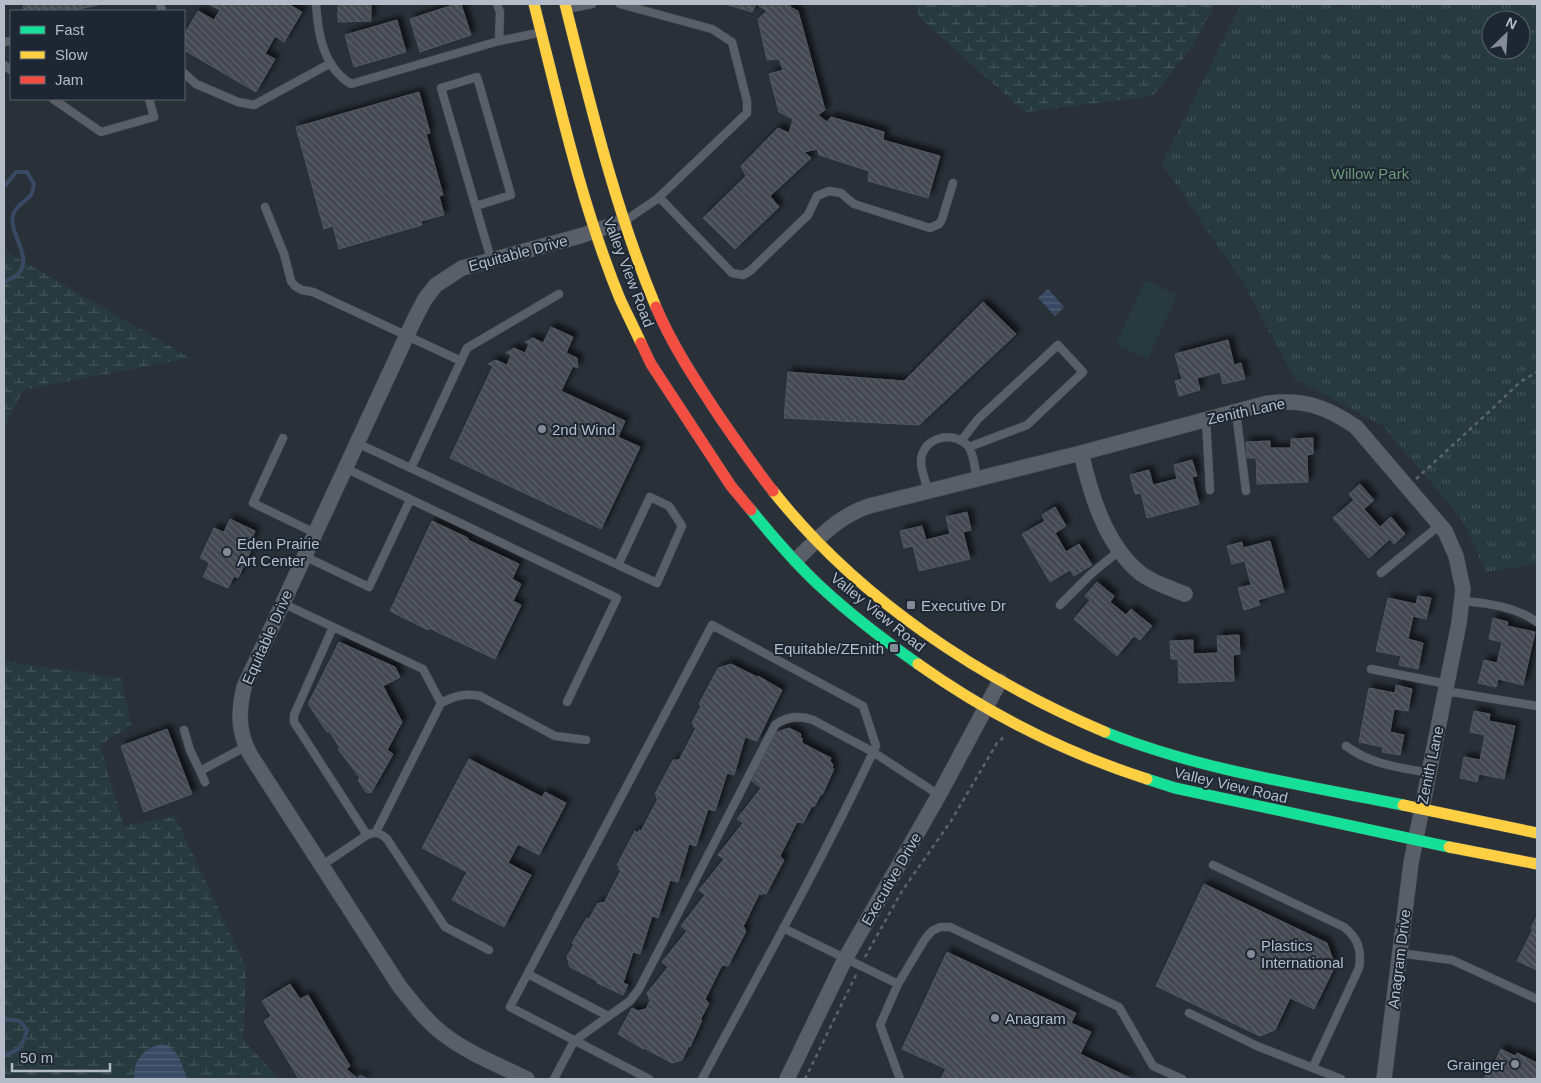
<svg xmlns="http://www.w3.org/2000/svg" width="1541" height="1083" font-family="Helvetica,sans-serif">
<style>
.grass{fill:#273a3e}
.wetland{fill:url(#wetland-marsh)}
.park{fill:url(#park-tufts);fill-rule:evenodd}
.water{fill:url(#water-rules)}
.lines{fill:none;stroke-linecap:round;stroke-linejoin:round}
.stream{stroke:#384963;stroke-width:4}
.building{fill:url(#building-back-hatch);stroke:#52575f;filter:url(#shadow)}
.lane-casing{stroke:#484c53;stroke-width:9}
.street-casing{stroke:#484c53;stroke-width:16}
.fast-casing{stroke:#484c53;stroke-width:12}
.slow-casing{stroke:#484c53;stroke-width:12}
.jam-casing{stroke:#484c53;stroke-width:12}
.path{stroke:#5d636a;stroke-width:2.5;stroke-dasharray:4 4;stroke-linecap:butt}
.lane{stroke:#5a5e66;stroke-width:8}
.street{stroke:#5a5e66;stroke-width:15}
.fast{stroke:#16e098;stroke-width:11}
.slow{stroke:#ffcf43;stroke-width:11}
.jam{stroke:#f24e42;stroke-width:11}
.poi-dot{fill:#848b96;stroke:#1d2633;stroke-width:2}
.labels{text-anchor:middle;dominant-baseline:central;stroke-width:4;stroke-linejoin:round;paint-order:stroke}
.park-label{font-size:15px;fill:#6b9a76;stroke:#1d2633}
.street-label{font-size:15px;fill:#b4bcc9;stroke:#1d2633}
.poi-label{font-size:15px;fill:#b4bcc9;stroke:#1d2633;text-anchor:start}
</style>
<defs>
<pattern id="wetland-marsh" width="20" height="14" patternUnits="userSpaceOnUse" patternTransform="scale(1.25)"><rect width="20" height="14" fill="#273a3e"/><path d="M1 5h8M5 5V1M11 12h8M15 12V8" fill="none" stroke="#445559"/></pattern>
<pattern id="park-tufts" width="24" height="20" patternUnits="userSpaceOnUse" patternTransform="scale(1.25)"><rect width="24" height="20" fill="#273a3e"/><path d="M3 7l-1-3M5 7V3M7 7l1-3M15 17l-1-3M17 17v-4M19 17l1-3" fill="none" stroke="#445559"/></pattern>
<pattern id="water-rules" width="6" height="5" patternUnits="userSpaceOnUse" patternTransform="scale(1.25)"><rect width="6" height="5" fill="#384963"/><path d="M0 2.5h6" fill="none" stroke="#526178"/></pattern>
<pattern id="building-back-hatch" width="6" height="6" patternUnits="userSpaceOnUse" patternTransform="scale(1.25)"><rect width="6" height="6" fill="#444950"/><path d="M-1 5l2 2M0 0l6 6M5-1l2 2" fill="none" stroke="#5d6168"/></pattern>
<filter id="shadow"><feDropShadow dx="4.5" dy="-4.5" stdDeviation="2.5" flood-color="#0009"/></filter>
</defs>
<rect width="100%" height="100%" fill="#2a3038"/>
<path class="grass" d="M1145 280 1177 295 1148 359 1116 345Z"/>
<path class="wetland" d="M917 4H1215L1192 47 1153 96 1025 112 919 17Z
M4 250 190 358 23 390 4 427Z
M4 661 121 678 131 725 100 745 124 826 175 816 246 967 243 1040 280 1079H4Z"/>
<path class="park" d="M1241 4H1333L1343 8 1345 4H1537V564L1486 572 1461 518 1383 426 1294 378 1242 281 1162 164ZM1491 20H1521V50H1491Z"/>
<path class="water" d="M1048 289 1064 307 1055 316 1038 298Z
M163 1044C179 1048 182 1065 187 1079H134C133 1059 144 1048 163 1044Z"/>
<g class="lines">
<path class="stream" d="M4 187 16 172H27L34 184C33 187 33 192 31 195 25 202 16 205 13 215 8 232 34 258 18 274 15 277 8 280 4 282
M4 1019 20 1021 27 1030C22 1046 21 1051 4 1055"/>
</g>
<path class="building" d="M23 4H102L71 11H24Z
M208 4H288L302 12 284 42 275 36 265 54 275 59 256 92 184 50V35L198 11 214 20 220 10Z
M338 4H371V21L338 22Z
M456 4H461L471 35 420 52 410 19Z
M725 4H791L790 7 798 11 825 110 818 115 827 122 831 117 884 132 883 140 940 156 928 198 868 181 869 171 819 155 817 149 804 152 811 158 770 196 779 207 735 249 703 218 746 176 741 166 778 128 789 133 793 119 779 112 769 74 783 70 779 59 767 60 758 19 767 11 756 4 752 12Z
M397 20 406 52 354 67 345 35Z
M419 92 430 133 426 134 443 195 439 196 444 215 421 221 422 225 339 249 333 226 324 229 296 127Z
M983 302 1016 334 919 425 784 418 788 372 904 381Z
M551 327 573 337 566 353 577 358 578 368 573 366 561 391 625 421 618 437 640 447 601 529 450 458 493 366 488 364 496 360 507 365 511 355 506 353 514 348 525 353 529 344 525 342 533 338 543 343Z
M1228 340 1234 365 1241 363 1245 379 1223 384 1220 372 1197 378 1200 390 1179 396 1175 381 1182 379 1175 354Z
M1313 438V454L1307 455 1308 482 1257 484 1256 458H1247L1246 442 1270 441V448H1291V439Z
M1192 460 1197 476 1192 477 1199 504 1147 518 1141 493 1135 494 1130 475 1149 470 1153 485 1177 479 1174 465Z
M1360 484 1374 500 1364 509 1380 527 1391 517 1405 534 1394 544 1390 539 1369 558 1333 518 1354 500 1349 494Z
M1055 507 1066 526 1055 533 1066 552 1079 544 1092 565 1074 576 1070 570 1050 582 1022 534 1045 521 1042 515Z
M967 512 971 530 963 532 970 559 919 571 913 546 904 548 900 531 922 526 926 540 950 534 946 517Z
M230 519 255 531 250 544 253 546 238 578 234 576 228 588 203 577 209 564 207 561 200 558 214 528 224 532Z
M432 521 468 538V540L519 564 512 579 521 584 513 601 521 605 495 659 429 628 428 630 390 611Z
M1270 541 1284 592 1258 600 1260 605 1244 610 1238 588 1251 585 1245 561 1232 564 1227 546 1242 542 1243 548Z
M1097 582 1114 596 1110 602 1126 615 1131 609 1152 626 1140 640 1134 636 1117 656 1074 619 1090 600 1085 596Z
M1418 596 1431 598 1426 619 1413 616 1408 639 1423 643 1418 669 1399 665 1401 656 1376 651 1388 598 1416 604Z
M1493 618 1508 622 1507 626 1535 632 1523 685 1498 679 1496 687 1478 683 1484 660 1497 663 1502 642 1489 639Z
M1239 635 1240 654 1233 655 1234 681 1179 683 1178 659H1171L1170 641 1193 640V654L1218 653 1217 636Z
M339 642 395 667 400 677 383 686 402 722 387 750 393 754 371 793 366 792 358 780 360 778 338 749 340 748 329 731 327 732 309 705V702Z
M731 664 757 677 758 676 782 690 757 741 745 737 734 775 727 773 715 811 708 809 696 846 689 844 678 882 670 880 658 918 652 916 640 954 633 952 623 983 628 985 623 995 597 983V981L570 967 567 957 574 944 572 943 587 918 589 919 598 903 600 904 601 902 604 903 621 870 618 869 620 867 617 865 635 831 638 833 639 830 641 831 658 799 656 798 657 795 655 794 673 760H679L696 728 693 726 694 724 692 723 701 706 699 704 718 668Z
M1396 685 1412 689 1408 711 1394 709 1390 732 1404 735 1400 755 1382 752 1383 747 1359 742 1369 688 1395 693Z
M1474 711 1490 714 1489 721 1515 726 1504 779 1479 774 1477 782 1460 778 1464 757 1480 760 1485 735 1470 732Z
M789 728 801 734 800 737 802 738V743L831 758 830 761 833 765 832 768 834 769 822 795 821 794 814 807 812 806 803 823 797 822 780 856 784 860 766 894 763 893 762 895 759 894 743 927 745 928 744 930 746 931 728 966 722 965 705 999 709 1003 700 1020H702L690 1047 689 1046 682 1060 672 1063 644 1048 643 1049 618 1034 632 1008 638 1011 646 1009 650 1001 647 993 668 967 662 962 687 931 681 926 705 895 699 890 724 859 718 855 743 823 737 819 761 788 752 781 777 732Z
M167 729 192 794 144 812 121 746Z
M469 759 542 797 545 792 566 803 539 855 518 844 508 863 531 875 504 927 452 900 467 872 422 848Z
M1204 884 1327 943 1335 966 1314 1009 1290 998 1275 1030 1260 1036 1156 986Z
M1537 916V970L1517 961 1533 929 1531 928Z
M947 952 1076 1013 1071 1023 1091 1032 1080 1054 1132 1079H941L946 1069 902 1049Z
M290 984 300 999 308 995 350 1066 346 1069 358 1079 360 1075 367 1079H299L264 1021 271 1016 262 1001Z
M1501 1049 1515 1056 1517 1053 1537 1063V1079H1484L1490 1065 1493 1066Z"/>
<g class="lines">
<defs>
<path id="lane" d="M160 4 162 11
M316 4C318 34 323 67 351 84L499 41 538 33
M497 4 500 12 499 41
M620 4 712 29 732 42 747 101V113L657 199 626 220
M567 9 592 4
M4 42 11 41
M4 65 11 70
M184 73 196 84 238 102 254 105 331 63
M53 99 101 132 154 117 149 99
M659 197 732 273 743 275 750 271 808 215 817 196 829 191 841 193 854 204 930 228 939 224 942 219 953 183
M476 206 511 195 477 77 441 88 491 259
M265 207 284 254 291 281 295 286 302 290 313 292 461 361
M1236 412 1246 491
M1206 420 1210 490
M283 438 253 503 315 533
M961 441 978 419 1058 345 1083 372 1027 425 969 447
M357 443 618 565 657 583 682 526 669 506 650 497 618 565
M345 468 617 598 567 702
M411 468 467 348 559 294
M928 491C926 482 921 471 921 461 922 437 953 430 968 446 974 453 975 470 977 479
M304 556 369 587 410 500
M1381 573 1440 525
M1462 601C1488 603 1516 607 1537 622
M282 603 423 669 441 703C454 696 465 693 480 696L555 736 586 740
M1060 605 1091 574 1120 550
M333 627 294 715V722L367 835
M1371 669 1447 684
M1445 692 1458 693 1537 706
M184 730 190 750 200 771
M1346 746C1372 765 1398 767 1429 773
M205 782 200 771 245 747
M376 832 441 703
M1213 865 1344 927C1358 938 1362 950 1359 968L1313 1067
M321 866 367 835C376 831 380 833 387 839L445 927 489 950
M783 928 898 984
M1399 953 1452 960 1537 999
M528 974 608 1016
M1189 1013 1257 1046 1341 1079
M554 1079 574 1041 630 1001 639 989 775 725C787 716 799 715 813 720L873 752 939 795
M649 1079 510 1007 712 625 863 706 876 746C823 859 761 969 702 1079
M900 1079 880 1025 898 984 925 939 932 931 940 927H950L1119 1007 1153 1066 1182 1079"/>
<path id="street" d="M1081 453C1091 495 1105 544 1140 573 1153 583 1170 588 1185 594
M796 560C819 538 838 516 869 506L1081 453 1264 404C1301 398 1326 406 1356 427L1445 531 1456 556 1463 589 1459 623 1411 863 1384 1079
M527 1079C499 1065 467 1053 442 1033 425 1020 413 1003 400 987L251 756C238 733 238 713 244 687L415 318 425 299 436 285 462 268 580 236 624 221
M787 1079 845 959 939 795 1000 681"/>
<path id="fast" d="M751 510C773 537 796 564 821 587 851 615 884 640 918 664
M1105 732C1200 770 1303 785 1403 805
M1147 779 1175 788 1449 847"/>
<path id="slow" d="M534 4C559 102 581 204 620 299 627 314 634 328 641 343
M565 4C591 107 615 209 656 307
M773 491C858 599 980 679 1105 732
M918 664C987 713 1066 753 1147 779
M1403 805 1537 833
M1449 847 1537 864"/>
<path id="jam" d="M656 307C672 345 696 381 719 416 737 442 754 467 773 491
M641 343 651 364 731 486 751 510"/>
</defs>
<use href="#lane" class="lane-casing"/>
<use href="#street" class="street-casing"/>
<use href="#fast" class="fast-casing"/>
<use href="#slow" class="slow-casing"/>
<use href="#jam" class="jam-casing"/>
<path class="path" d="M1416 479 1491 410 1520 382 1537 372
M865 957 902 891 951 821 997 743 1005 736
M805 1079 856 975"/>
<use href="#lane" class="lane"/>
<use href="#street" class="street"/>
<use href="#fast" class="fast"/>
<use href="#slow" class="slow"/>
<use href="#jam" class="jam"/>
</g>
<g class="poi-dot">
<circle cx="542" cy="429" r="5"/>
<circle cx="227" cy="552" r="5"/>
<rect x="906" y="600" width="10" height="10" rx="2.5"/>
<rect x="889" y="643" width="10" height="10" rx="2.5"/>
<circle cx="1251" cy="954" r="5"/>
<circle cx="995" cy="1018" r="5"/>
<circle cx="1515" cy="1064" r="5"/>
</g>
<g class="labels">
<g class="park-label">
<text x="1370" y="173">Willow Park</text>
</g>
<g class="street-label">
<text transform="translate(518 253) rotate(-15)">Equitable Drive</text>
<text transform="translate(629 272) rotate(69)">Valley View Road</text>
<text transform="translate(1246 411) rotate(-12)">Zenith Lane</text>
<text transform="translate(878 612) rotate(39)">Valley View Road</text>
<text transform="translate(267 637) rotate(-66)">Equitable Drive</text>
<text transform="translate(1430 765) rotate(-78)">Zenith Lane</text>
<text transform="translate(1231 785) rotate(13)">Valley View Road</text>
<text transform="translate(891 879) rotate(-60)">Executive Drive</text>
<text transform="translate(1399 959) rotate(-83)">Anagram Drive</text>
</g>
<g class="poi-label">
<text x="552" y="429">2nd Wind</text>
<text x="237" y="543">Eden Prairie<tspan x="237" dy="17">Art Center</tspan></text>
<text x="921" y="605">Executive Dr</text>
<text x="884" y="648" text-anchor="end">Equitable/ZEnith</text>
<text x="1261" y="945">Plastics<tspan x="1261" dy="17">International</tspan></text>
<text x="1005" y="1018">Anagram</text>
<text x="1505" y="1064" text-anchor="end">Grainger</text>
</g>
</g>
<rect width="1541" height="1083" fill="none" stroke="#b4bcc9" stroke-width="10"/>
<rect x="10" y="10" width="175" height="90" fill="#1d2633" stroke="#59626f"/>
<rect x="20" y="26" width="25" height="8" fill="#16e098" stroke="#59626f"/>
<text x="55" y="35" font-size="15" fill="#b4bcc9">Fast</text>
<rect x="20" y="51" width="25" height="8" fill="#ffcf43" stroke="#59626f"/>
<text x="55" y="60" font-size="15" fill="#b4bcc9">Slow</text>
<rect x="20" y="76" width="25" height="8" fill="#f24e42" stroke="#59626f"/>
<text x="55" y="85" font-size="15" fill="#b4bcc9">Jam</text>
<g transform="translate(1506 35) rotate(25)"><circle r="24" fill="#1d2633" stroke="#59626f"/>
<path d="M0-4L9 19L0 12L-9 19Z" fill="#848b96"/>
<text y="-8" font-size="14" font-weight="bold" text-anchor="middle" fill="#b4bcc9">N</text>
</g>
<path d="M12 1063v8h98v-8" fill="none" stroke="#b4bcc9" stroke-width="2.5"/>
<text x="20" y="1063" font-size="15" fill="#b4bcc9" stroke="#1d2633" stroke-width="4" paint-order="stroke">50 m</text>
</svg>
